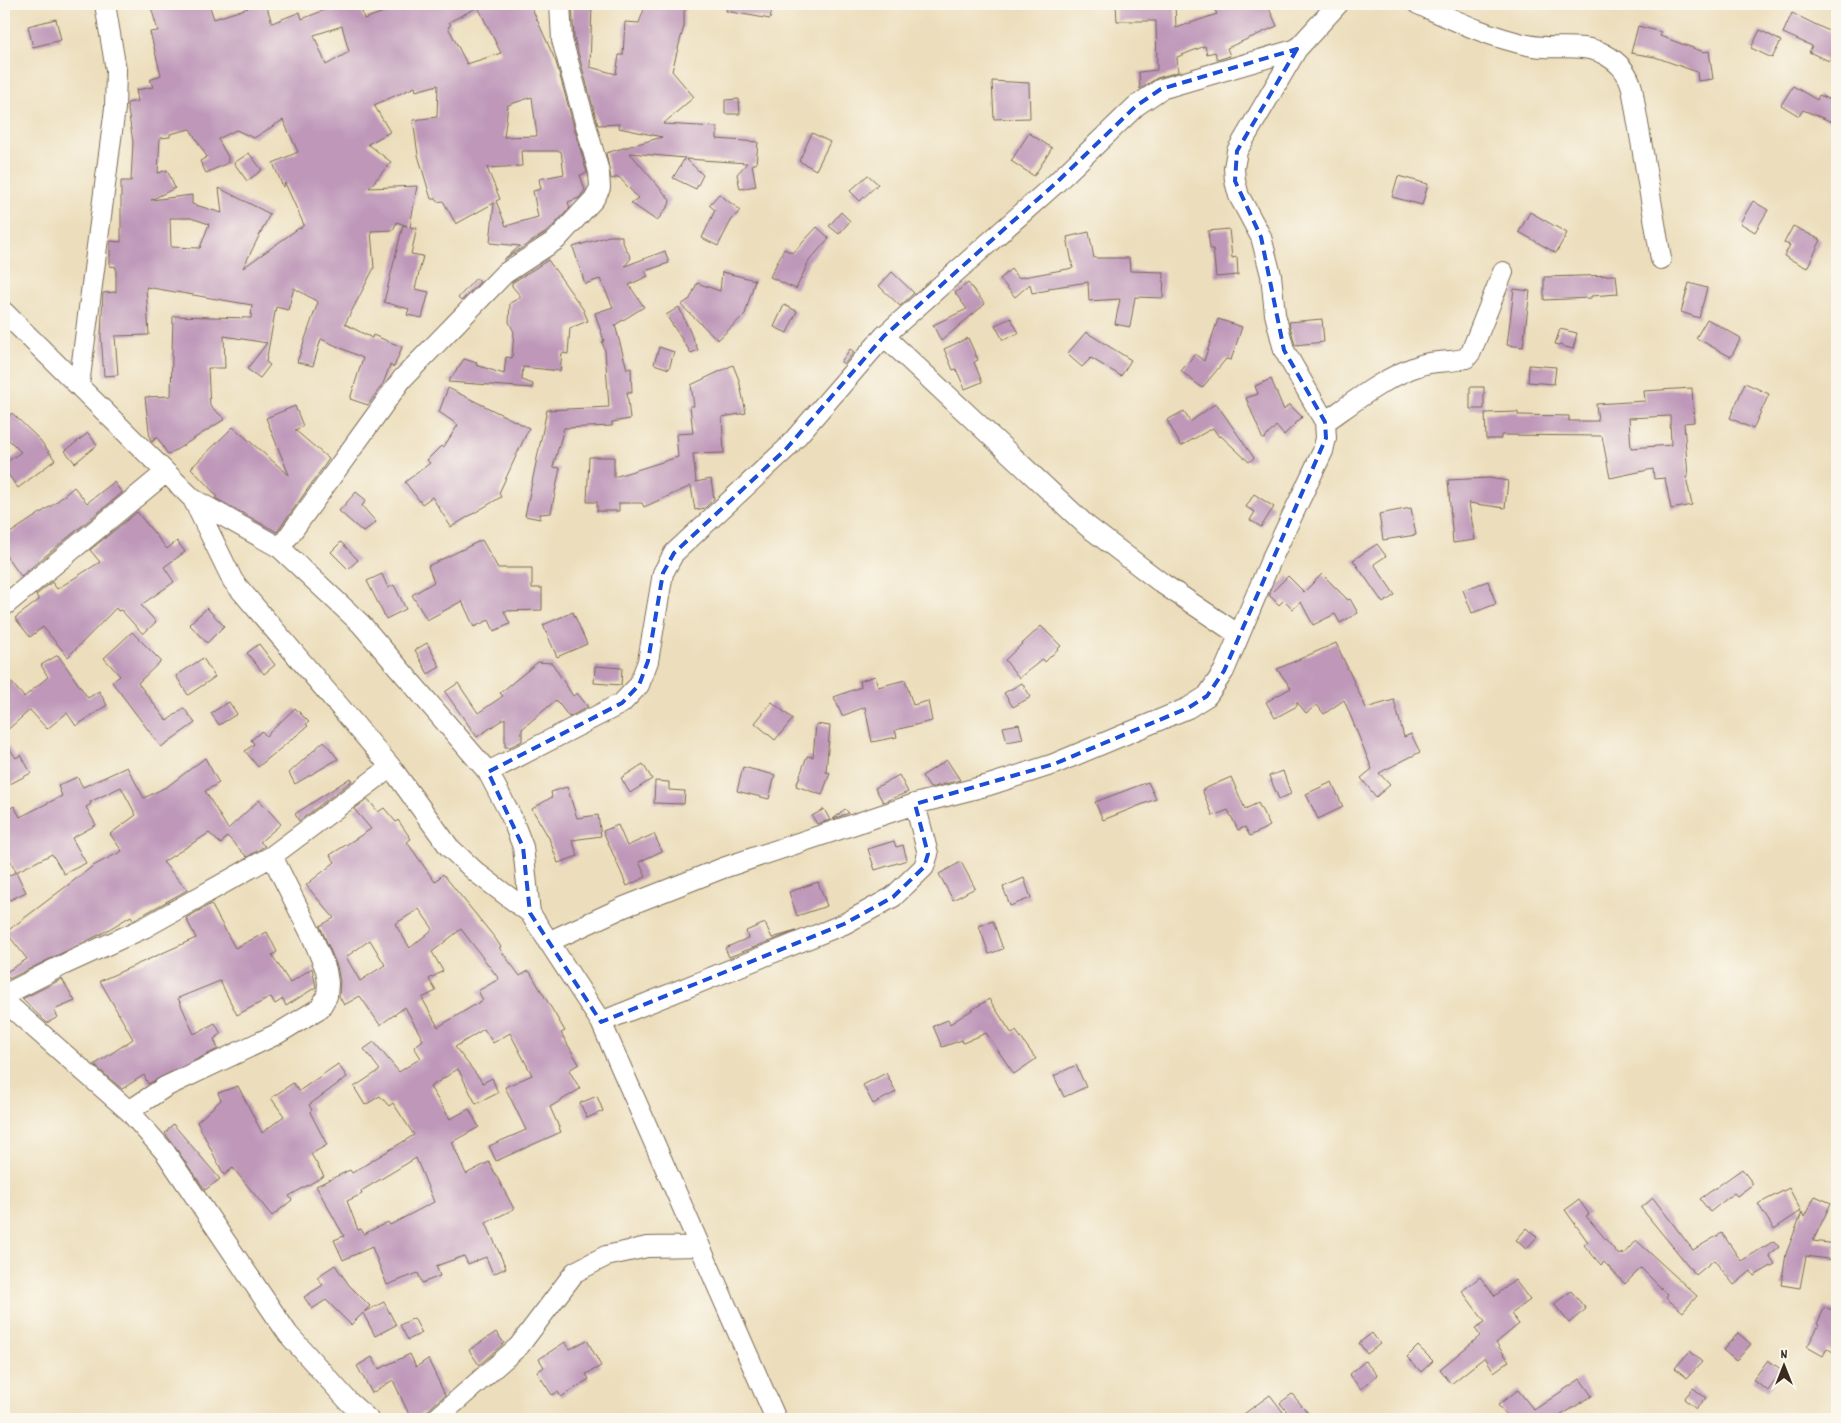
<svg xmlns="http://www.w3.org/2000/svg" width="1841" height="1423" font-family="Dekko,sans-serif">
<style>
.building{fill:#be97b9;fill-rule:evenodd}
.lines{fill:none;stroke-linecap:round;stroke-linejoin:round}
.minor-casing{stroke:#796955;stroke-width:22}
.minor{stroke:#fff;stroke-width:20}
.marked{fill:none;stroke:#1d4ed8;stroke-width:4;stroke-dasharray:10 6;stroke-linejoin:round}
</style>
<rect width="100%" height="100%" fill="#fbf7ec"/>
<filter id="ink" filterUnits="userSpaceOnUse"><feTurbulence type="fractalNoise" baseFrequency=".02" numOctaves="2"/><feDisplacementMap in="SourceGraphic" scale="10" xChannelSelector="R" yChannelSelector="G"/><feConvolveMatrix kernelMatrix="1 2 1 2 8 2 1 2 1" color-interpolation-filters="sRGB"/></filter>
<filter id="wash" filterUnits="userSpaceOnUse"><feTurbulence type="fractalNoise" baseFrequency=".0096" numOctaves="4" result="noise"/><feDisplacementMap in="SourceGraphic" scale="20" xChannelSelector="R" yChannelSelector="G"/><feGaussianBlur stdDeviation="1.12" result="paint"/><feColorMatrix in="noise" values="0 0 0 0 0 0 0 0 0 0 0 0 0 0 0 0 0 1.4 0 .05"/><feComposite in="paint" operator="in"/></filter>
<g filter="url(#wash)">
<rect width="100%" height="100%" fill="#ecdebc"/>
<g id="blocks">
<path class="building" d="M150 4H209L214 19 248 8 246 4H266L272 23 300 12 302 19 327 9 325 4H360L364 19 392 9 391 4H530L556 62 587 173 580 175 585 190 579 198 568 202 570 208 548 231 503 260 520 246 490 243 494 203 456 224 443 201 437 202V199H431L418 155 413 120 437 117 438 85 416 91 415 87 374 105 390 132 368 144 391 162 369 188 417 186 410 227 417 228 411 254 423 256 415 289 429 292 422 318 407 315 409 309 384 302 403 225 407 226 397 222 393 230 371 231 374 268 345 324 372 338 373 335 402 347 394 367 390 365 383 384 368 405 350 399 363 358 321 339 313 366 297 362 318 302 294 288 288 310 276 307 266 362 270 365 260 378 247 369 267 343 224 336 225 368H208L210 406 225 419 168 455 157 437 152 442 150 439 145 397 171 396 173 316 251 318 252 305 146 287 149 335 115 336 118 375 104 376 101 336 103 293 116 292V267L110 266V241L121 242V181H131L133 142 127 103 138 101 136 90 153 87 150 80 161 75 150 32 158 31ZM478 7 501 53 467 64 448 27 451 25 449 22ZM342 26 349 52 326 65 314 35ZM532 97 537 136 504 137 508 105ZM283 120 298 152 273 163 283 187 285 183 304 225 301 227V229L299 228 243 268 270 214 219 188 222 213 192 204V195L151 200 175 188 167 170 158 173 160 138 170 137V134L190 129 207 157 200 161 206 173 228 163V157L218 139 236 130 254 138ZM521 151H561L564 174 539 179 541 189 533 191 538 217 506 226 496 201 500 199 487 168 522 166ZM170 218H191L209 224 200 248 171 247Z
M572 4H592L590 67 616 74 619 55H623L625 22 639 23 646 4H688L684 12V26L672 71 694 97 663 124 717 127V139L758 142 756 164H752L756 186 740 189 737 174 747 163 686 159 703 175 696 189 673 178 685 158 630 153 670 200 669 205 657 221 631 203 638 198 619 177 611 179 606 153 662 137 619 128 620 124 598 125 574 38Z
M727 4H773L770 19 726 11Z
M1116 4H1175L1176 28 1217 14 1212 4H1267L1277 26 1227 48 1230 56 1217 60 1215 52 1207 54 1205 46 1177 57 1178 72 1157 78 1140 89 1139 72 1157 70 1156 21H1117Z
M1792 13 1837 35V44L1829 61 1809 52 1812 46 1783 33Z
M56 19 61 40 33 47 28 26Z
M1638 26 1661 32 1660 36 1704 52 1709 51 1713 79 1698 81 1697 72 1655 57 1631 53Z
M1760 30 1781 41 1772 58 1751 48Z
M992 81 1029 83 1030 118 994 119Z
M1793 86 1817 100 1819 95 1837 103V124L1803 110 1799 116 1781 105Z
M739 99 740 114H725V100Z
M812 133 830 142 816 170 799 161Z
M1029 133 1052 148 1034 176 1011 161Z
M249 153 262 170 247 181 234 163Z
M868 175 878 184 860 201 850 191Z
M1398 176 1428 184 1422 205 1392 197Z
M719 194 740 210 731 221 718 246 702 238 715 210 709 205Z
M1753 201 1768 210 1755 232 1740 223Z
M841 212 850 221 839 234 829 226Z
M1530 212 1567 233 1556 253 1519 232Z
M1793 226 1821 240 1807 268 1784 256 1790 245 1784 243Z
M817 227 829 238 809 261 796 289 770 277 784 249 793 253Z
M1229 229 1232 258 1237 257 1238 275 1216 277 1213 249H1210L1208 231Z
M1089 232 1094 258H1129L1130 271 1164 272 1163 298 1135 297 1130 327 1115 324 1120 299 1089 301 1088 282 1049 288V290L1032 293 1030 284 1015 297 1000 279 1011 269 1018 278 1073 268 1067 237Z
M609 236H622V241L631 258 625 266 665 251 669 263 645 271 648 276 629 285 644 307 615 325 627 369 631 368 632 393 627 392 630 419 612 422V426L564 428 553 467 560 468 551 513 540 514V519L525 516 547 410 609 407 605 351 602 342 604 341 595 313 613 307 600 279 585 284 573 247Z
M548 260 583 309 588 321 570 328 568 354 562 353 560 371 523 367 522 380 533 384 532 388 448 382 464 359 477 363 476 365 504 374 506 357 512 358 514 332 509 322 510 303 521 297 512 286V283Z
M722 272 755 280 745 314 718 340 681 305 690 299 697 283 720 291Z
M892 272 914 293 900 306 879 286Z
M1616 275 1618 294 1591 296V298L1544 300V277Z
M476 278 480 282 461 301 458 298Z
M968 283 985 304 941 341 933 325 967 309 955 293Z
M1689 283 1707 288 1699 318 1681 312Z
M1514 289 1530 291 1523 347 1507 345Z
M784 305 797 311 787 333 774 327Z
M679 307 698 350 691 353 666 315Z
M1011 318 1019 333 1003 340 995 325Z
M1218 319 1242 327 1231 360 1226 359 1202 388 1181 371 1195 354 1204 361Z
M1322 319 1324 342 1295 345 1289 322Z
M1707 319 1741 338 1731 357 1696 338Z
M1560 329 1577 333 1573 349 1555 344Z
M1086 332 1131 360 1121 376 1091 358 1082 367 1067 354Z
M968 338 978 360 974 362 982 382 965 389 956 369 953 370 944 349Z
M659 347 674 352 669 369 654 364Z
M850 349 854 352 844 364 841 362Z
M733 365 739 380 746 413 722 417 724 453 693 454 696 482 711 479 714 499 705 508 695 510 691 486 644 507 642 503H619V511H597V502H587L589 457H614V477L678 457 676 434 693 433 690 406H694L691 385Z
M1529 365 1556 367 1554 384 1528 382Z
M1271 379 1284 410 1289 404 1302 417 1284 435 1276 426 1263 440 1246 398 1258 394 1255 386Z
M1745 383 1769 394 1753 429 1730 418Z
M1470 387H1484V409H1470Z
M448 388 529 428 499 493 501 497 451 527 432 497 422 504 405 482 430 463 427 460 441 446 443 448 458 425 439 412Z
M1692 388 1694 422 1684 423 1688 477H1686L1692 505 1671 509 1665 478 1654 479 1653 469 1610 478 1602 436 1501 435V439H1486L1485 413 1518 412V415L1569 416V421H1598L1596 404 1645 401 1644 391ZM1670 416 1671 445 1631 448 1629 418Z
M1216 403 1254 458 1249 462 1221 436 1219 437 1213 428 1181 446 1167 420 1184 411 1190 422Z
M295 406 303 426 295 430 329 459 277 532 215 498 217 496 191 468 233 427 289 475 266 418Z
M12 413 40 440 55 460 18 488 4 469V464L21 452 4 435V421Z
M88 433 97 445 75 463 65 451Z
M1489 478 1508 481 1505 508 1469 503 1475 540 1453 543 1448 480Z
M114 482 122 493 21 576 4 553V537L54 504 74 487 87 503Z
M356 492 366 500 362 506 376 522 363 532 339 511Z
M1254 494 1274 507 1261 527 1250 520 1255 512 1246 507Z
M1411 508 1416 535 1383 540 1379 514Z
M137 512 167 549 177 541 185 552 164 567 174 582 141 605 156 622 143 634 121 610 118 611 116 608 68 657 43 627 30 637 15 618 39 600 36 595 52 582 57 589 100 562 90 550Z
M482 540 498 568H532V588H542V610L504 611 510 624 494 631 489 620 474 627 462 601 427 620 412 595 434 582 428 566Z
M341 542 358 560 348 569 331 552Z
M1377 544 1386 556 1374 564 1395 595 1383 603 1353 560Z
M382 574 388 588 394 585 406 609 386 619 367 581Z
M1322 574 1348 600 1350 599 1358 613 1340 623 1335 614 1313 625 1301 602 1293 609 1284 600 1279 605 1269 595 1288 576 1304 592Z
M1488 581 1496 604 1472 613 1463 590Z
M207 608 224 626 207 643 189 624Z
M573 612 587 644 557 657 543 625Z
M1041 626 1061 646 1045 662 1043 659 1019 678 1005 660Z
M132 632 161 661 138 683 167 721 184 708 195 723 161 747 112 682 120 676 104 658Z
M427 643 440 667 428 674 415 650Z
M1336 643 1366 708 1394 700 1404 737 1411 734 1420 752 1379 773 1390 785 1376 797 1361 778 1372 769 1344 700 1324 714 1317 705 1306 713 1297 702V706L1275 718 1266 702 1291 688 1277 669Z
M259 644 275 665 264 674 247 653Z
M58 655 88 698 99 691 107 705 76 726 67 713 47 729 30 710 4 733V674L24 697 48 677 41 665Z
M203 658 215 677 188 695 176 676Z
M538 662 552 663 573 696 577 693 588 707 569 717 556 700 522 729V741L510 747H505V718L477 737 445 692 458 683 478 713 503 696 500 693Z
M595 666 622 668 621 685 594 683Z
M875 676 878 687 905 680 913 705 928 701 932 721 895 730 897 737 872 742 865 707 842 716 834 697 861 687 860 681Z
M1022 683 1031 697 1013 707 1004 693Z
M229 702 237 714 219 725 211 713Z
M772 702 793 719 775 740 755 723Z
M295 708 309 722 306 724 308 726 258 767 245 751 254 744 251 740 262 731 266 736Z
M816 724 830 726 826 772 830 773 822 795 796 786 807 756 813 757Z
M1019 724 1023 739 1007 742 1003 727Z
M4 741 16 758 21 755 31 773 10 784 4 773Z
M324 741 338 759 295 784 289 773Z
M205 758 219 783 205 791 228 829 259 800 281 824 260 842 265 846 247 857 227 836 221 844 209 833 163 862 187 890 139 917 133 920 131 916 101 934 9 979 5 973 27 959 6 932 93 866 122 851 110 834 136 815 121 787 90 802 91 804 86 807 96 825 72 838 86 863 64 874 52 854 16 872 4 847V812L14 806 20 817 62 796 58 786 77 777 83 787 127 767 144 798 168 786Z
M947 760 960 780 930 788 922 776Z
M643 764 652 779 630 793 621 778Z
M743 767 775 775 769 799 737 791Z
M1283 771 1291 794 1279 799 1269 776Z
M899 775 908 792 883 802 875 788Z
M1231 777 1245 809 1258 803 1270 826 1250 836 1245 827 1238 830 1228 810 1213 816 1202 790Z
M350 778 352 781 299 821 295 814Z
M655 781 669 782V790L685 791 684 804 654 803Z
M1148 782 1156 799 1103 820 1095 802Z
M1332 782 1343 807 1318 819 1306 794Z
M567 787 577 818 598 815 601 836 572 840 578 856 558 863 549 838 532 809 552 797 551 792Z
M368 799 378 812 384 808 396 822 398 820 411 839 407 842 435 882 443 874 495 938 501 947 499 948 520 976 528 971 530 972 565 1031 561 1033 579 1064 569 1070 580 1089 550 1107 561 1132 496 1161 489 1146 526 1130 505 1087 532 1075 510 1033 493 1043 484 1029 455 1047 483 1083 492 1078 498 1093 476 1104 458 1069 430 1087 450 1119 469 1109 479 1127 452 1142 466 1174 489 1162 514 1209 486 1223 506 1268 493 1274 486 1257 468 1264 464 1256 436 1266 440 1276 422 1283 418 1273 387 1285 372 1247 343 1260 334 1240 344 1236 316 1186 350 1170 352 1173 414 1135 393 1103 389 1106 380 1096 365 1105 354 1087 380 1070 364 1049 374 1042 399 1072 421 1058 414 1047 423 1040 405 1007 380 1025 360 996 344 1005 339 996 340 981 337 966 320 926 334 918 306 885 335 862 330 855 371 829 354 809ZM419 909 433 929 410 948 395 924ZM461 929 499 979 478 991 483 1000 438 1027 422 998 436 991 429 979 443 971 432 952ZM370 940 385 965 360 981 346 957ZM416 1158 434 1202 390 1225 388 1222 364 1234 361 1229 358 1230 347 1201 362 1194 361 1191Z
M824 809 830 820 817 824 812 816Z
M845 809 849 813 833 819Z
M618 825 627 846 654 834 662 851 639 862 646 877 627 886 603 831Z
M894 841 896 847 903 845 907 860 875 870 868 849Z
M961 862 975 888 953 900 939 874Z
M16 872 26 892 10 900 4 888V878Z
M1024 878 1031 898 1010 906 1003 887Z
M818 882 827 906 797 916 789 892Z
M211 904 235 948 267 932 277 952 272 955 290 983 312 968 316 987 286 1006 283 999 275 1004 271 997 237 1015 220 981 178 998 194 1034 215 1023 221 1034 214 1039 218 1049 148 1084 144 1075 122 1089 94 1065 133 1039 100 981 196 938 186 918Z
M993 921 1003 949 989 954 979 926Z
M765 923 772 938 796 931 729 957 725 948 748 938 746 931Z
M62 979 75 1001 54 1010 58 1017 47 1023 22 999Z
M989 999 1012 1034 1016 1031 1036 1059 1014 1074 986 1033 963 1043 962 1040 942 1047 933 1026 948 1020 950 1024Z
M338 1064 347 1077 309 1105 312 1110 310 1112 327 1145 311 1154 324 1176 289 1196 292 1200 272 1216 233 1168 224 1175 197 1122 221 1100 218 1093 238 1086 262 1133 284 1116 271 1098 293 1083 299 1091Z
M1076 1065 1086 1087 1064 1097 1054 1076Z
M886 1073 896 1092 873 1104 863 1085Z
M597 1096 603 1111 587 1118 580 1103Z
M173 1124 220 1179 205 1190 165 1133Z
M1742 1169 1753 1184 1737 1196 1734 1193 1710 1212 1700 1199Z
M1789 1188 1801 1211 1774 1229 1758 1204Z
M1815 1196 1831 1203 1813 1241 1836 1244 1834 1260 1806 1256 1800 1288 1781 1285 1786 1254 1802 1212 1804 1217Z
M1653 1198 1693 1250 1722 1233 1741 1261 1774 1241 1779 1247 1769 1255 1775 1264 1754 1276 1751 1271 1734 1285 1714 1260 1696 1275 1641 1208Z
M1579 1200 1589 1214 1586 1216 1619 1255 1622 1253 1623 1255 1636 1240 1697 1296 1683 1312 1666 1298 1668 1295 1641 1268 1625 1284 1604 1262 1601 1265 1584 1245 1588 1242 1565 1210Z
M1527 1228 1537 1237 1526 1249 1516 1240Z
M335 1265 349 1285 370 1306 364 1312 384 1302 396 1325 375 1336 363 1313 351 1325 326 1300 312 1309 304 1297 323 1285 317 1277Z
M1480 1277 1495 1296 1515 1280 1530 1300 1511 1314 1519 1324 1496 1343 1509 1361 1494 1372 1485 1357 1451 1384 1440 1369 1480 1336 1475 1328 1485 1322 1462 1291Z
M1571 1291 1586 1309 1569 1323 1554 1304Z
M1825 1307 1837 1312V1355L1827 1348 1823 1356 1807 1347 1819 1325 1817 1324Z
M414 1318 422 1333 408 1340 400 1325Z
M496 1332 504 1343 479 1365 469 1350Z
M1372 1333 1380 1344 1367 1354 1359 1343Z
M1738 1333 1751 1344 1736 1361 1723 1350Z
M587 1340 601 1366 586 1374 589 1379 561 1397 558 1392 552 1395 537 1372 544 1367 539 1359 565 1342 570 1349Z
M1418 1346 1433 1361 1421 1372 1407 1357Z
M1690 1351 1702 1362 1687 1378 1675 1368Z
M410 1354 416 1367 428 1359 445 1395 427 1411 411 1419 393 1380 372 1393 357 1366 372 1357 379 1369Z
M1768 1360 1782 1370 1768 1391 1753 1380Z
M1365 1361 1377 1375 1361 1389 1349 1375Z
M1580 1379 1592 1396 1555 1419H1509L1498 1405 1518 1390 1534 1410Z
M1693 1388 1706 1398 1696 1409 1684 1399Z
M1292 1394 1308 1413 1300 1419H1293L1280 1403Z
M1270 1395 1283 1412 1273 1419H1237Z"/>
</g>
</g>
<g filter="url(#ink)">
<use href="#blocks" fill-opacity="0" stroke="#796955" stroke-width="1"/>
<g class="lines">
<defs>
<path id="minor" d="M1418 4C1454 20 1489 37 1528 45 1552 51 1582 42 1604 54 1619 62 1628 72 1632 88L1661 259
M4 312 193 499 280 548 361 624 488 772 511 816 523 847 530 913
M884 336 1087 526 1163 584 1239 635
M79 385 115 108 116 70 105 4
M1325 422C1355 401 1386 376 1421 365 1435 360 1452 363 1466 358L1471 352 1503 272
M193 499 233 581 391 767 449 847 477 873 530 913 601 1022 776 1419
M280 548 402 379 504 274 556 240 581 213 594 199 600 188 599 172 562 40 560 4
M4 606 165 473
M488 772 622 703 639 685 648 661 663 573 674 553 786 449 884 336 1056 183 1136 106 1161 89 1297 49
M548 942 624 907 723 868 915 804 989 785 1054 764 1188 708 1207 696 1224 671 1271 560 1323 451 1326 438 1325 422 1284 350 1275 314 1271 275 1261 237 1239 196 1235 181 1234 168 1237 151 1297 49 1338 4
M4 995 63 965 144 928 272 856
M4 1001 129 1111 165 1152 288 1334 350 1403 368 1419
M601 1022 844 924 893 897 924 867 928 854 915 804
M129 1111 165 1087 277 1034 320 1008 327 996 328 983 326 970 312 936 272 856 391 767
M436 1419 519 1346 575 1272 606 1256 647 1247 699 1246"/>
</defs>
<use href="#minor" class="minor-casing"/>
<use href="#minor" class="minor"/>
</g>
</g>
<path class="marked" d="M1297 49 1237 151 1235 181 1261 237 1284 350 1325 422 1326 438 1224 671 1207 696 1188 708 1054 764 915 804 928 854 924 867 893 897 844 924 601 1022 530 913 523 847 488 772 622 703 639 685 648 661 663 573 674 553 786 449 884 336 1056 183 1136 106 1161 89Z"/>
<rect width="1841" height="1423" fill="none" stroke="#fbf7ec" stroke-width="20"/>
<g transform="translate(1784 1366)" stroke="#fbf7ec" stroke-width="4" paint-order="stroke">
<path d="M0-4L9 19L0 12L-9 19Z" fill="#3b2a1e"/>
<text y="-8" font-size="14" font-weight="bold" text-anchor="middle" fill="#3b2a1e">N</text>
</g>
</svg>
